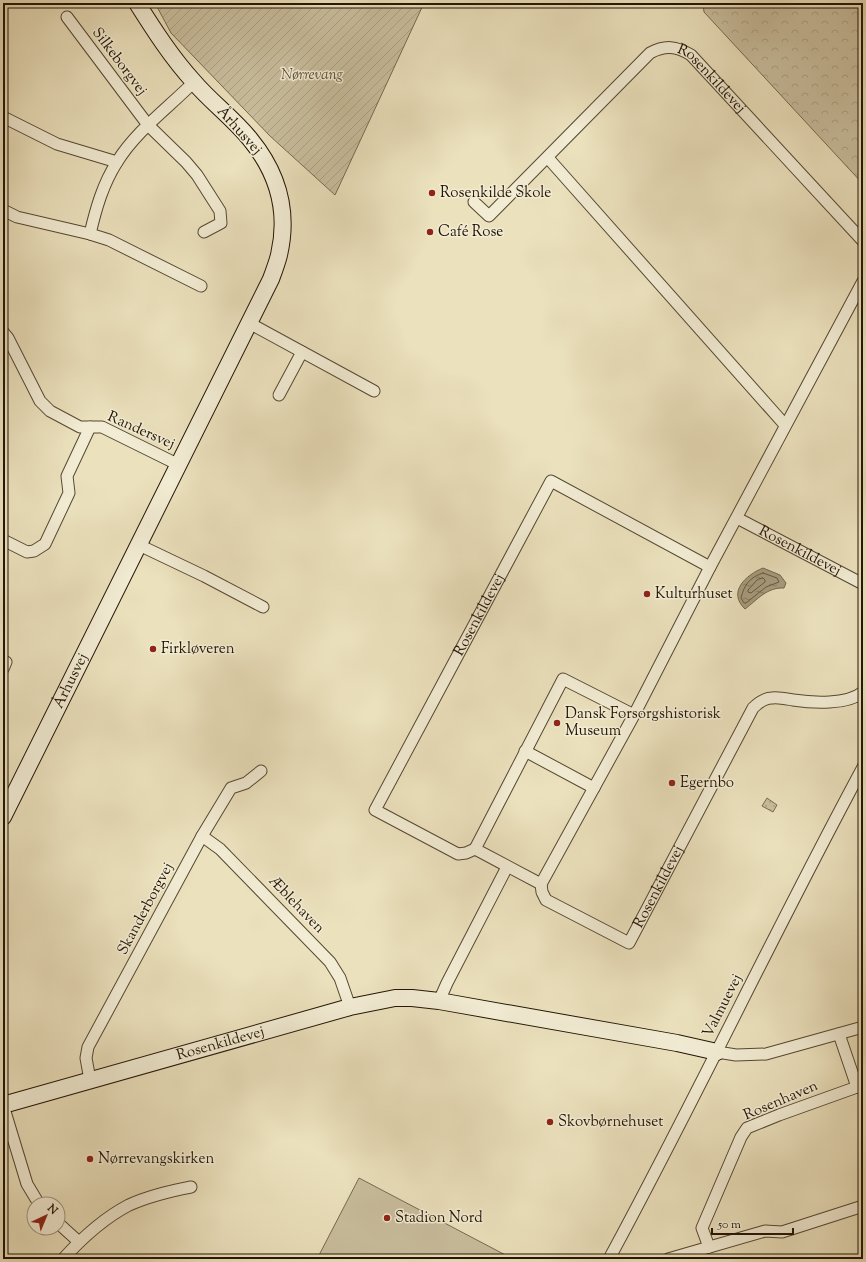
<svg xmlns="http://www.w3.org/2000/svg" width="866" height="1262" font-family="'Sorts Mill Goudy',serif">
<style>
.grass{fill:url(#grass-dots);stroke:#766a51}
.forest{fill:url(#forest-crowns);stroke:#766a51}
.garden{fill:url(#garden-furrows);stroke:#766a51}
.pitch{fill:#c9be9e;stroke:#766a51}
.water{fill:url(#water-ripples);stroke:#72664d}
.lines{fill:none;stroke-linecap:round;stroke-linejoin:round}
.shore{stroke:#655841;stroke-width:1}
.street-casing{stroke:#554832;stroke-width:13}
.secondary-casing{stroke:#231504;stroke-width:18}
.street{stroke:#f2ecd4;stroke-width:11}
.secondary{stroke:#f2ecd4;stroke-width:16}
.poi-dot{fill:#8f2418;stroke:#f2ecd4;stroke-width:1.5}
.labels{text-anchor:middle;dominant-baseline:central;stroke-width:3;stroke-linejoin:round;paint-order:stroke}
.street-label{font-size:15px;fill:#231504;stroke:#f2ecd4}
.park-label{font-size:15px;font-style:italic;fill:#5d503a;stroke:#f2ecd4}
.poi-label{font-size:15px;fill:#231504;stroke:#f2ecd4;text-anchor:start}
</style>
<defs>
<pattern id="grass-dots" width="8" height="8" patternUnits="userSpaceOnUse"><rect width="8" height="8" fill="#c9be9e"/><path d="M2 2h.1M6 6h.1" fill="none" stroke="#aca286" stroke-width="1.8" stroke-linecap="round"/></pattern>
<pattern id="forest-crowns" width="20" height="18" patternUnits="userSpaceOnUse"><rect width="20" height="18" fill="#c9be9e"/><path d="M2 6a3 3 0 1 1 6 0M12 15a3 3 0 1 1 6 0" fill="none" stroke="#aca286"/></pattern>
<pattern id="garden-furrows" width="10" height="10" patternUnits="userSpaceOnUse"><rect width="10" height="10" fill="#c9be9e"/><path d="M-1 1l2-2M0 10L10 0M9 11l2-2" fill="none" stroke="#aca286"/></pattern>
<pattern id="water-ripples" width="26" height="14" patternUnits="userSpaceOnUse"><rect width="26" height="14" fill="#a79c7e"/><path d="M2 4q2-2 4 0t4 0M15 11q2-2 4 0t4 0" fill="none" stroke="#887e65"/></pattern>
</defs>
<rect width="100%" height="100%" fill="#ebe1bd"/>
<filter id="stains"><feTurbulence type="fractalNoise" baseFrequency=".005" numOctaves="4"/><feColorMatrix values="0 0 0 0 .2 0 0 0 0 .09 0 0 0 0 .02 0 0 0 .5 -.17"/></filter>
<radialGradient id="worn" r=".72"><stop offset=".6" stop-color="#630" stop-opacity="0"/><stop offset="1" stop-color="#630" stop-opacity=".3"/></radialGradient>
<path class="grass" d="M767 798 777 805 773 812 762 806Z"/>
<path class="forest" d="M703 3H863V184L704 12Z"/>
<path class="garden" d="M155 3H424L335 195 270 136 171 33Z"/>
<path class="pitch" d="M359 1178 513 1259H317Z"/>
<path class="water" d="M763 568 780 575 786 583 784 588C767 587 757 600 745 609 727 592 746 575 763 568Z"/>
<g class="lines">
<path class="shore" d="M763 573 777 578 779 582 766 587 746 603H744L741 598C744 585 750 577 763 573Z
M763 578 765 580V582L751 593 748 592V590L757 580Z"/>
<defs>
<g id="street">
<path d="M67 17 148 125 186 162 197 175 220 211 221 223 204 232"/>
<path d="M3 117 57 144 117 162"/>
<path d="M548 158 785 425"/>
<path id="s1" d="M474 202 489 216 650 53C665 45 676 46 691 55L863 241"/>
<path d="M3 210 17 217 90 234 109 240 201 286"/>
<path d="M90 234C96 208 103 184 117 162 136 131 168 108 194 82"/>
<path d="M249 323 374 391"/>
<path d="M3 332 8 338 40 401 50 411 80 427H102L179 465"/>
<path d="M279 395 302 352"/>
<path id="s2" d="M737 518 863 584"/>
<path d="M3 540 27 552 34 551 45 544 69 493 67 476 90 427"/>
<path d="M139 545 204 576 263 607"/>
<path d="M3 669 6 662"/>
<path d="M634 715 563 679 475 849 541 884 634 715 710 567 863 281"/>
<path d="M525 751 594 788"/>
<path d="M202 836 220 849 330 962 340 978 350 1007"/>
<path id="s3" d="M475 849 466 853 458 854 375 810 551 481 710 567"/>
<path id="s4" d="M541 884 542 892 546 900 629 943 753 708C758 703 764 698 772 698 778 697 787 699 793 700 813 703 847 705 863 692"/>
<path d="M439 1001 447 983 507 867"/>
<path d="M839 1034 857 1087 863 1088"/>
<path d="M717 1052 736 1055 766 1054 863 1027"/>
<path d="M90 1080 86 1058 88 1047 202 836 231 788 246 783 261 771"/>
<path d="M3 1105 27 1184 39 1204"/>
<path d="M58 1223 79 1242"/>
<path d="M709 1247 702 1228 741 1137 747 1128 779 1115 857 1087"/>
<path d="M63 1259C82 1238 104 1218 129 1205 149 1196 170 1191 191 1187"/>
<path d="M609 1259C697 1097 775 930 863 767"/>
<path d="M668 1259 765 1231 782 1232 863 1206"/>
</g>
<g id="secondary">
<path id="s5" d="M3 817 271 279C274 271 277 263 279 255 289 212 278 173 250 139 233 118 211 102 194 82 172 58 154 30 137 3"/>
<path id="s6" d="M3 1105 350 1007 395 998H412L439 1001 677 1043 717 1052"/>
</g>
</defs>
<use href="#street" class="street-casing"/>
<use href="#secondary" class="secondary-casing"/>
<use href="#street" class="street"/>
<use href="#secondary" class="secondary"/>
</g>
<g class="poi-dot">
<circle cx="432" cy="193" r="4"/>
<circle cx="430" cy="232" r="4"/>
<circle cx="647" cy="594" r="4"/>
<circle cx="153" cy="649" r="4"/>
<circle cx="557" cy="723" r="4"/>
<circle cx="672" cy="783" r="4"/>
<circle cx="550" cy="1122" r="4"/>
<circle cx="90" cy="1159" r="4"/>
<circle cx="387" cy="1218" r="4"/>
</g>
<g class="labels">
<g class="street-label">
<text transform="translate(119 62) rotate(53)">Silkeborgvej</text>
<text stroke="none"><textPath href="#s1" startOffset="324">Rosenkildevej</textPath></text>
<text transform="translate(239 131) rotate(48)">Århusvej</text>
<text transform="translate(141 431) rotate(24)">Randersvej</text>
<text stroke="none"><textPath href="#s2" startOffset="71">Rosenkildevej</textPath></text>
<text stroke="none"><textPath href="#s3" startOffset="333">Rosenkildevej</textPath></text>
<text stroke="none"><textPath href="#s5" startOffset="152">Århusvej</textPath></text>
<text stroke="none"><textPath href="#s4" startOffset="174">Rosenkildevej</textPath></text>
<text transform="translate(296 905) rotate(46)">Æblehaven</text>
<text transform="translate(146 909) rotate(-62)">Skanderborgvej</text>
<text transform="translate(723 1006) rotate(-63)">Valmuevej</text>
<text stroke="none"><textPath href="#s6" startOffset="226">Rosenkildevej</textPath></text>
<text transform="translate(781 1101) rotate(-23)">Rosenhaven</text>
</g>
<g class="park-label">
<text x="312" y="75">Nørrevang</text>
</g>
<g class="poi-label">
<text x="440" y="193">Rosenkilde Skole</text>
<text x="438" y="232">Café Rose</text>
<text x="655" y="594">Kulturhuset</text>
<text x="161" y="649">Firkløveren</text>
<text x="565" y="714">Dansk Forsorgshistorisk<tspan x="565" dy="17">Museum</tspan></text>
<text x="680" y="783">Egernbo</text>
<text x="558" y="1122">Skovbørnehuset</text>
<text x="98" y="1159">Nørrevangskirken</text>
<text x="395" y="1218">Stadion Nord</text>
</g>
</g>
<rect width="866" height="1262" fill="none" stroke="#ebe1bd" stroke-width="16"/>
<rect x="4" y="4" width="858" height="1254" fill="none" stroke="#231504" stroke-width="2"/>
<rect x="8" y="8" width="850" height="1246" fill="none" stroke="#231504"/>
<g transform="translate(46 1216) rotate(44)"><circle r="19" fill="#f2ecd4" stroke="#9f9681"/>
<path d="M0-3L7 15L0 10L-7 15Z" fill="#8f2418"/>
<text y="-6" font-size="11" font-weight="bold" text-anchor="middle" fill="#231504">N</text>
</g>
<path d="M712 1228v6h81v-6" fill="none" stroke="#231504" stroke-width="2"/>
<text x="718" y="1228" font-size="12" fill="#231504" stroke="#f2ecd4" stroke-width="3" paint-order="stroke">50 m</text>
<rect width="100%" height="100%" filter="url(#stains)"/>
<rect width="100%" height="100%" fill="url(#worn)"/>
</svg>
